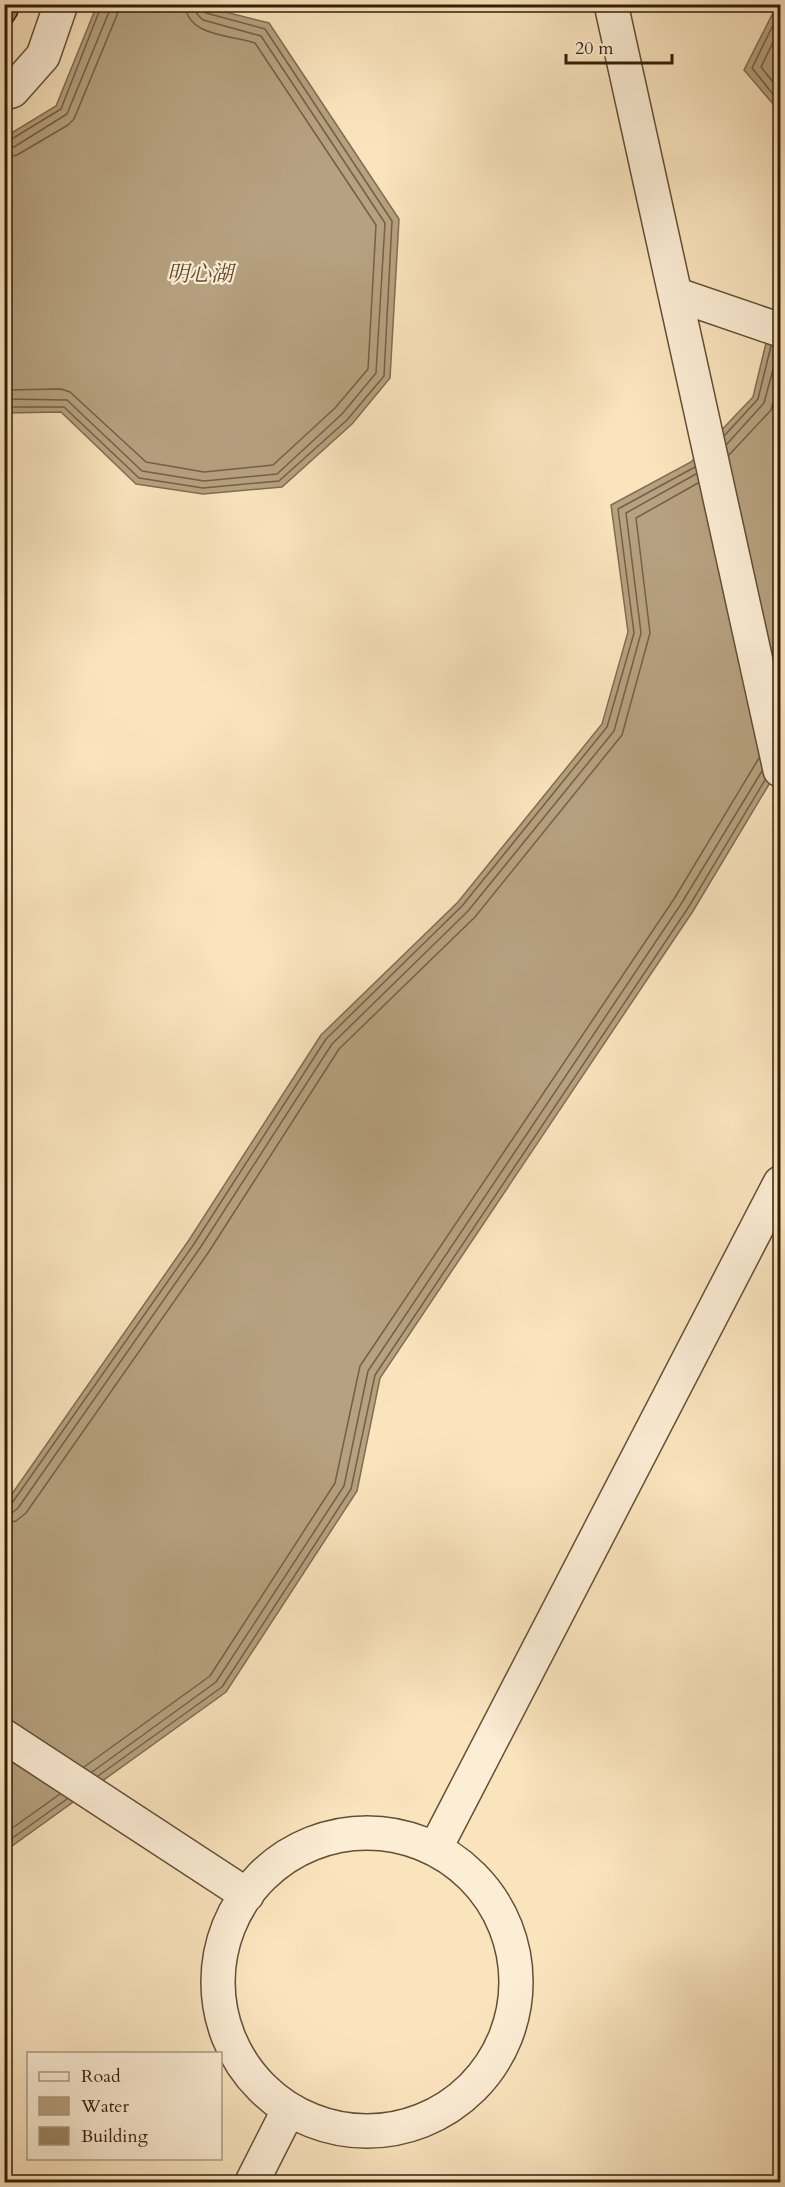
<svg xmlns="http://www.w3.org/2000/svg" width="785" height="2187" font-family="Cardo,'Noto Serif SC',serif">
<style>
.water{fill:#b6a180;stroke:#816d50;stroke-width:1.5}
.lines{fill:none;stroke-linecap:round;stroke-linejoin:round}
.shore{stroke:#746044;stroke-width:1.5}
.building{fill:#9a8566;stroke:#321e07;stroke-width:1.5}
.minor-casing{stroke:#645035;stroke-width:36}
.minor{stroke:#fcedd5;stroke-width:33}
.labels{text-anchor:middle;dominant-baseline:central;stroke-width:4.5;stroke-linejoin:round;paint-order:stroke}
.water-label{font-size:22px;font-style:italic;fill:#604c31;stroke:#fcedd5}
</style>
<rect width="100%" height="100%" fill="#fae4be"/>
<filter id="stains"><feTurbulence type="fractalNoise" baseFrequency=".00333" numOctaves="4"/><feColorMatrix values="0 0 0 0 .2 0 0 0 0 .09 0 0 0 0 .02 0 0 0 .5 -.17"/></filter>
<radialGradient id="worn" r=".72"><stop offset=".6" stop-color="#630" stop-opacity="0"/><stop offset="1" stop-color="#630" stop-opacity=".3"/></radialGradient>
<path class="water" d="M97 5H198L269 23 399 219 390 378 352 424 282 487 203 494 136 484 61 412 5 413V137L56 106Z
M777 5H780V112L744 70Z
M780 285V766L693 911 380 1378 357 1491 226 1692 5 1851V1504L189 1240 321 1035 458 902 602 724 628 632 611 505 691 462 753 397Z"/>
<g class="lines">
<path class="shore" d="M780 11 752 68 780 103
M780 28 761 67 780 91
M4 141 10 140 61 109 102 4
M4 149 14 147 67 114 109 12 110 4
M4 158 17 155 68 125 74 119 117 15 119 4
M4 390 61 389 70 392 146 462 204 472 273 465 335 408 368 369 376 225 255 43C232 35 187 37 185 4
M4 399 67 400 142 471 204 481 277 474 342 414 376 373 385 223 261 36 203 20 197 14 194 4
M4 407H64L139 478 203 488 279 481 347 420 384 376 392 221 265 29 206 13 203 9 202 4
M725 435 758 399 771 346
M727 444 764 403 779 347
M729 455 771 410 780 378
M4 1506 12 1503 194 1244 326 1039 462 906 607 727 634 633 618 509 695 467
M4 1514 12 1513 18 1508 200 1248 332 1044 468 911 614 731 641 633 626 513 696 474
M4 1523 16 1521 26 1513 208 1253 339 1049 475 917 622 735 650 633 636 518 698 483
M84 1767 210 1676 335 1483 360 1366 674 899 759 758
M92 1772 216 1682 344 1486 368 1371 681 904 762 771
M98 1776 222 1687 351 1489 375 1375 688 908 765 780
M4 1834 60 1794
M4 1844 67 1799"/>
</g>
<path class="building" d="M4 4H20L17 15 4 35Z"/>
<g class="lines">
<defs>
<path id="minor" d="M611 4 780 770
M4 93 12 91 43 56 61 4
M675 294 780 330
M4 1736 247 1895
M218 1982a149 149 0 1 1 298 0a149 149 0 1 1-298 0Z
M435 1849 780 1183
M252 2182 289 2109"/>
</defs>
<use href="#minor" class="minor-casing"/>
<use href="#minor" class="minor"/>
</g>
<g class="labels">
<g class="water-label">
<text x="200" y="274">明心湖</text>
</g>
</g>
<rect width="785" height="2187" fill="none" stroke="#fae4be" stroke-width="24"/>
<rect x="6" y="6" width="773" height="2175" fill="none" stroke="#321e07" stroke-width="3"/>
<rect x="12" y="12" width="761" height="2163" fill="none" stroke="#321e07" stroke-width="1.5"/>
<rect x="27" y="2052" width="195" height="108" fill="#fcedd5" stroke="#ab9a83" stroke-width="1.5"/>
<rect x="39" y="2072" width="30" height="9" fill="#fcedd5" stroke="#ab9a83" stroke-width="1.5"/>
<text x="81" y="2082" font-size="18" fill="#321e07">Road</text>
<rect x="39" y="2097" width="30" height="18" fill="#b6a180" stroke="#ab9a83" stroke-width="1.5"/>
<text x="81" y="2112" font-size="18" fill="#321e07">Water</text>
<rect x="39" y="2127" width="30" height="18" fill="#9a8566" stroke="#ab9a83" stroke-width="1.5"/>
<text x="81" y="2142" font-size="18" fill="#321e07">Building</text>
<path d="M566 54v9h106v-9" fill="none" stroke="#321e07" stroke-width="3"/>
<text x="575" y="54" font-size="18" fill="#321e07" stroke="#fcedd5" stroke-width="4.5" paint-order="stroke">20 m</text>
<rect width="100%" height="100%" filter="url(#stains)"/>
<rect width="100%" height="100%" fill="url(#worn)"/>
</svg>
